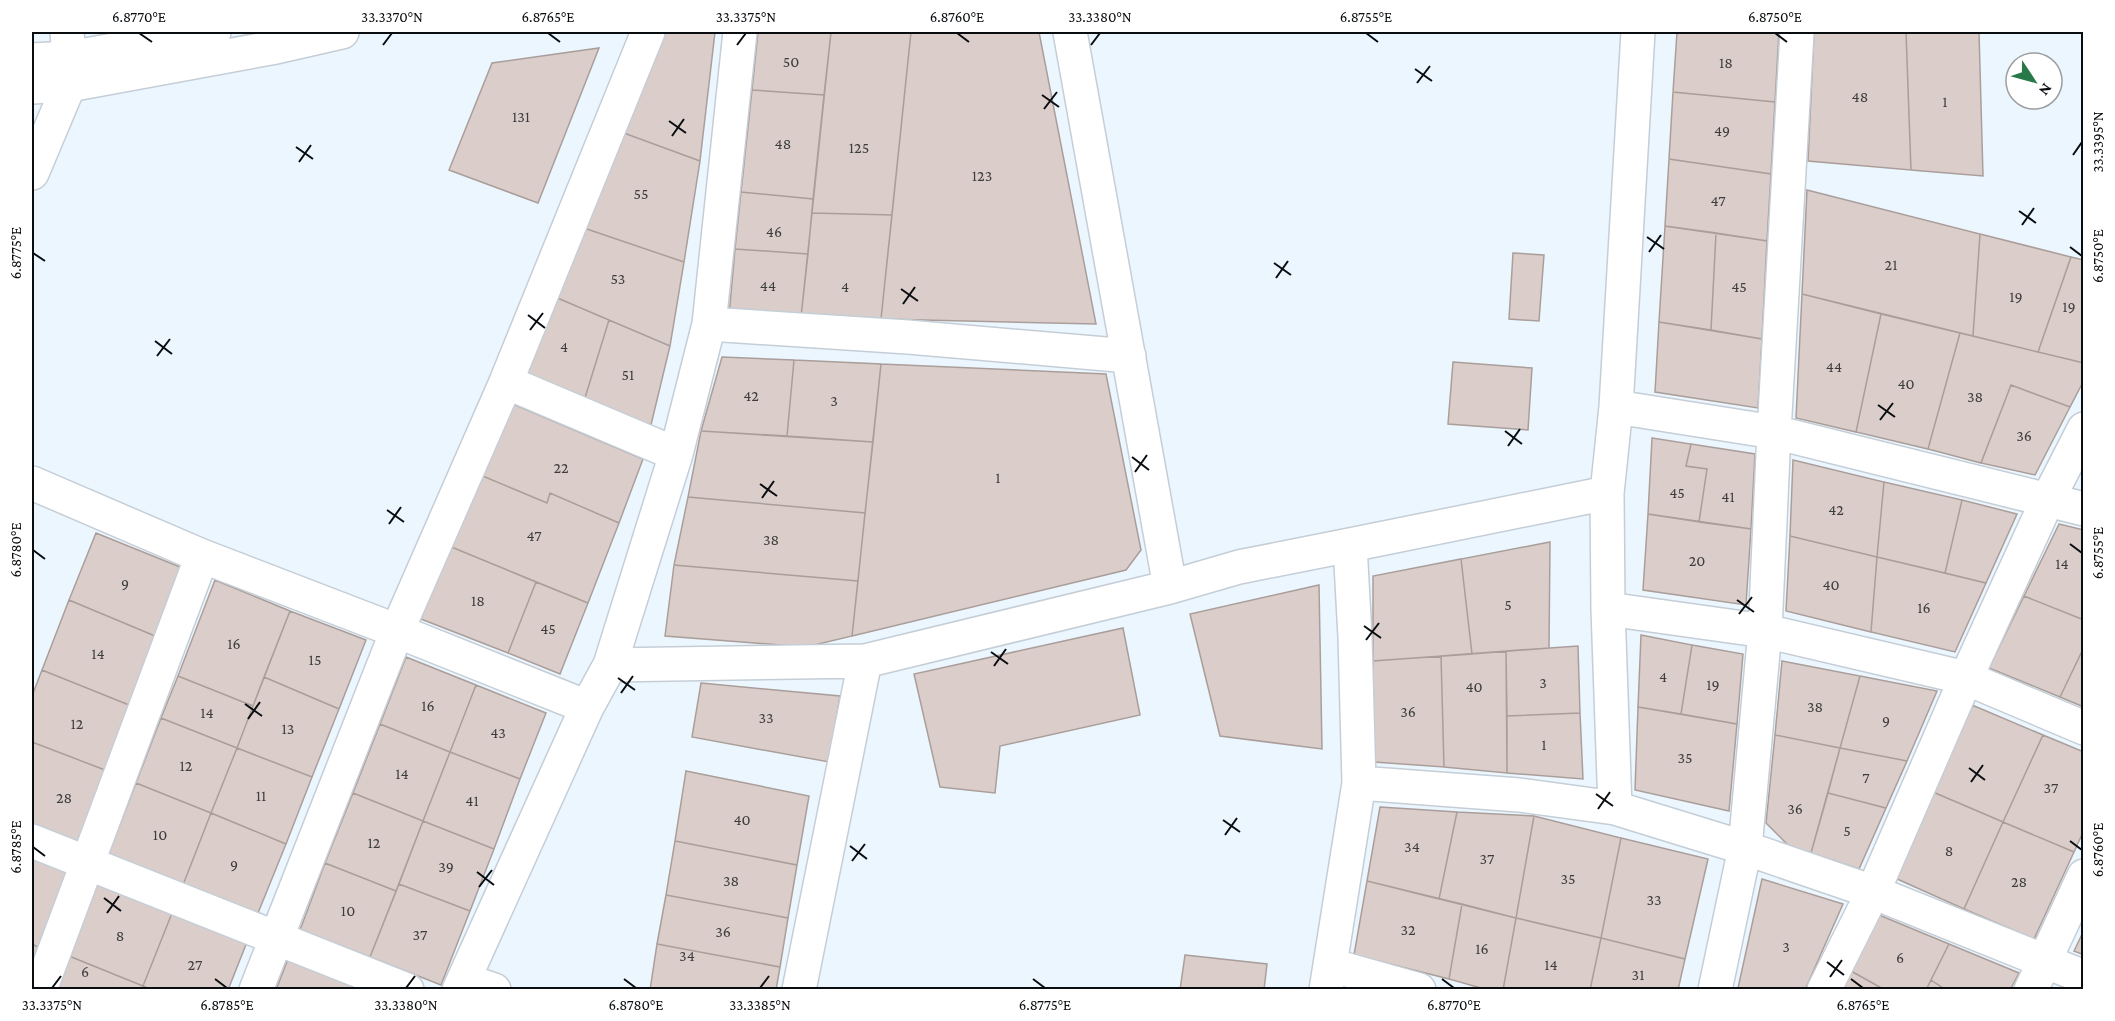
<svg xmlns="http://www.w3.org/2000/svg" width="2115" height="1021" font-family="'Crimson Pro',serif">
<style>
.building{fill:#dbceca;stroke:#aa9e9a;stroke-width:1.5}
.lines{fill:none;stroke-linecap:round;stroke-linejoin:round}
.minor-casing{stroke:#c5ced6;stroke-width:36}
.tertiary-casing{stroke:#c5ced6;stroke-width:36}
.minor{stroke:#fff;stroke-width:33}
.tertiary{stroke:#fff;stroke-width:33}
.ticks{fill:none;stroke:#0a0d10;stroke-width:2}
.labels{text-anchor:middle;dominant-baseline:central;stroke-width:4.5;stroke-linejoin:round;paint-order:stroke}
.number-label{font-size:16px;fill:#3e3d3e}
.neatline{fill:none;stroke:#0a0d10;stroke-width:2}
.ticks-label{font-size:15px;text-anchor:middle;fill:#0a0d10}
</style>
<rect width="100%" height="100%" fill="#ecf6ff"/>
<path class="building" d="M662 32H715L700 161 613 129Z
M758 32H831L824 95 752 90Z
M831 32H911L892 215 812 213Z
M911 32H1039L1096 324 881 319Z
M1677 32H1779L1775 102 1673 92Z
M1814 32H1906L1911 170 1808 161Z
M1906 32H1979L1983 176 1911 170Z
M599 48 538 203 449 170 492 63Z
M752 90 824 95 813 199 741 192Z
M1673 92 1775 102 1771 174 1669 159Z
M613 129 700 161 684 262 575 225Z
M1669 159 1771 174 1767 241 1665 226Z
M1807 190 1980 234 1973 336 1802 294Z
M741 192 813 199 808 254 735 249Z
M812 213 892 215 881 319 801 317Z
M575 225 684 262 670 346 548 294Z
M1665 226 1716 233 1711 330 1659 322Z
M1716 233 1767 241 1762 339 1711 330Z
M1980 234 2071 257 2038 352 1973 336Z
M735 249 808 254 801 317 729 316Z
M1513 253 1544 255 1539 321 1509 319Z
M2071 257 2084 260V363L2038 352Z
M548 294 609 320 584 401 517 373Z
M1802 294 1881 314 1856 432 1796 418Z
M1881 314 1960 333 1928 449 1856 432Z
M609 320 670 346 650 429 584 401Z
M1659 322 1762 339 1758 408 1655 392Z
M1960 333 2084 363V380L2070 407 2011 385 1981 463 1928 449Z
M722 357 794 360 787 436 701 431Z
M794 360 881 364 873 442 787 436Z
M1453 362 1532 368 1528 430 1448 424Z
M881 364 1106 374 1141 550 1126 570 852 636Z
M2011 385 2070 407 2035 475 1981 463Z
M506 401 643 459 619 523 550 493 547 503 478 474Z
M701 431 873 442 865 513 688 497Z
M1652 438 1691 444 1686 466 1707 469 1699 522 1648 514Z
M1691 444 1755 454 1751 529 1699 522 1707 469 1686 466Z
M1793 460 1884 482 1877 557 1790 536Z
M478 474 547 503 550 493 619 523 588 603 449 546Z
M1884 482 1962 500 1945 573 1877 557Z
M688 497 865 513 858 581 674 565Z
M1962 500 2017 514 1986 583 1945 573Z
M1648 514 1751 529 1746 605 1643 590Z
M2059 524 2084 530V620L2024 596Z
M96 533 180 567 155 636 69 600Z
M1790 536 1877 557 1871 632 1786 611Z
M1550 542 1549 648 1472 654 1461 559Z
M449 546 536 582 508 653 421 619Z
M1877 557 1986 583 1955 652 1871 632Z
M1461 559 1472 654 1373 661V576Z
M674 565 858 581 852 636 806 647 665 636Z
M215 580 290 611 253 706 178 676Z
M536 582 588 603 560 674 508 653Z
M1319 585 1322 749 1220 736 1190 614Z
M2024 596 2084 620V647L2060 697 1989 668Z
M69 600 155 636 129 705 42 670Z
M290 611 366 640 339 709 264 677Z
M1123 628 1140 715 1000 746 995 793 940 787 914 674Z
M1641 635 1692 645 1681 714 1638 707Z
M1692 645 1743 654 1737 724 1681 714Z
M1578 646 1580 713 1507 716 1506 651Z
M2084 647V707L2060 697Z
M1506 651 1507 773 1444 767 1441 656Z
M1441 656 1444 767 1374 762 1373 661Z
M406 657 476 685 450 752 380 724Z
M1782 661 1860 676 1840 748 1775 735Z
M42 670 129 705 105 770 32 742V696Z
M178 676 253 706 237 748 161 718Z
M1860 676 1937 691 1907 761 1840 748Z
M264 677 339 709 312 777 237 748Z
M701 683 840 696 829 762 692 737Z
M476 685 546 713 520 779 450 752Z
M1972 705 2043 735 2003 822 1933 792Z
M1638 707 1737 724 1729 811 1635 790Z
M1580 713 1583 779 1507 773V716Z
M161 718 237 748 211 813 136 783Z
M380 724 450 752 423 821 353 793Z
M1775 735 1840 748 1811 853 1789 846 1766 823Z
M2043 735 2084 752V830L2074 852 2003 822Z
M32 742 105 770 79 842 32 824Z
M237 748 312 777 286 844 211 813Z
M1840 748 1907 761 1886 808 1828 793Z
M450 752 520 779 494 849 423 821Z
M686 771 809 796 797 865 675 841Z
M136 783 211 813 183 885 108 855Z
M1933 792 2003 822 1964 909 1895 878Z
M353 793 423 821 396 891 325 863Z
M1828 793 1886 808 1859 869 1811 853Z
M1380 807 1457 812 1439 899 1367 881Z
M1457 812 1534 816 1516 918 1439 899Z
M211 813 286 844 258 913 183 885Z
M1534 816 1621 838 1601 938 1516 918Z
M423 821 494 849 470 911 399 884Z
M2003 822 2074 852 2034 939 1964 909Z
M1621 838 1708 859 1685 959 1601 938Z
M675 841 797 865 788 918 666 895Z
M32 857 68 872 38 947 32 944Z
M325 863 396 891 370 957 300 930Z
M1762 879 1843 904 1805 990 1738 988Z
M1367 881 1462 904 1449 979 1354 955Z
M97 884 172 913 143 986 69 956Z
M399 884 470 911 441 985 370 957Z
M666 895 788 918 780 967 657 944Z
M1462 904 1516 918 1503 990H1488L1449 979Z
M172 913 247 942 228 990H152L143 986Z
M1879 915 1949 944 1926 990H1885L1851 971Z
M1516 918 1601 938 1590 990H1503Z
M2084 930V955L2074 951Z
M1601 938 1685 959 1678 990H1590Z
M32 944 38 947 32 963Z
M657 944 780 967 776 990H650Z
M1949 944 2019 973 2010 990H1946L1931 980Z
M1185 955 1267 964 1264 990H1180Z
M69 956 143 986 142 990H56Z
M288 959 360 987 359 990H276Z
M1851 971 1885 990H1842Z
M1931 980 1946 990H1926Z"/>
<g class="lines">
<defs>
<path id="minor" d="M67 32 69 58
M1070 32 1170 587 1239 567 1350 545
M32 173 69 85
M709 324 908 337 1129 356
M506 382 676 454
M1616 407 1774 432 2084 509
M32 483 202 556 397 631 587 707
M1607 493 1608 609 1615 808
M1608 609 1765 631 1966 678 2084 728
M865 661 1170 587
M610 665 865 661 799 990
M1359 783 1519 795 1615 808 1745 848 1873 892 2084 977
M32 841 407 990
M1330 965 1419 990
M465 980 494 990
M40 990 202 556
M256 990 397 631 506 382 648 32
M459 990 587 707 610 665 676 454 709 324 740 32
M1326 990 1359 783 1355 637 1350 545 1607 493 1616 407 1638 32
M1715 990 1745 848 1765 631 1774 432 1797 32
M1824 990 1873 892 1966 678 2047 501 2084 429
M2031 990 2084 876"/>
<path id="tertiary" d="M32 60 69 58 214 32
M32 87 69 85 276 47 342 32"/>
</defs>
<use href="#minor" class="minor-casing"/>
<use href="#tertiary" class="tertiary-casing"/>
<use href="#minor" class="minor"/>
<use href="#tertiary" class="tertiary"/>
</g>
<path class="ticks" d="M139 33 152 42M548 33 560 42M957 33 969 42M1366 33 1378 42M1775 33 1787 42M383 45 392 33M737 45 746 33M1091 45 1100 33M1415 69 1432 81M1417 83 1430 66M1042 95 1059 107M1044 109 1057 92M669 121 686 133M672 136 684 119M296 147 313 159M2073 155 2082 142M299 162 311 145M2019 211 2036 223M2022 225 2034 208M1647 237 1664 249M2070 247 2082 256M1649 252 1661 235M33 253 45 261M1274 263 1291 275M1276 278 1288 261M901 289 918 301M903 304 915 287M528 315 545 328M530 330 543 313M155 341 172 354M157 356 170 339M1878 405 1895 417M1880 420 1893 403M1505 431 1522 444M1508 446 1520 429M1132 457 1149 470M1135 472 1147 455M760 484 777 496M762 498 774 481M387 510 404 522M389 524 401 507M2070 544 2082 553M33 550 45 559M1737 600 1754 612M1739 614 1752 597M1364 626 1381 638M1366 640 1379 623M991 652 1008 664M994 666 1006 649M618 678 635 690M621 693 633 676M245 704 262 716M248 719 260 702M1969 768 1985 780M1971 782 1983 765M1596 794 1613 806M1598 809 1610 792M1223 820 1240 832M1225 835 1237 818M2070 841 2082 850M850 846 867 859M33 847 45 856M852 861 865 844M477 872 494 885M479 887 492 870M104 898 121 911M107 913 119 896M1827 962 1844 975M1830 977 1842 960M215 979 227 988M624 979 636 988M1033 979 1045 988M1442 979 1454 988M1851 979 1863 988M52 988 61 976M406 988 415 976M760 988 769 976"/>
<g class="labels">
<g class="number-label">
<text x="791" y="61">50</text>
<text x="1726" y="62">18</text>
<text x="1860" y="96">48</text>
<text x="1945" y="101">1</text>
<text x="521" y="116">131</text>
<text x="1722" y="130">49</text>
<text x="783" y="143">48</text>
<text x="859" y="147">125</text>
<text x="982" y="175">123</text>
<text x="641" y="193">55</text>
<text x="1718" y="200">47</text>
<text x="774" y="231">46</text>
<text x="1891" y="264">21</text>
<text x="618" y="278">53</text>
<text x="768" y="285">44</text>
<text x="845" y="286">4</text>
<text x="1739" y="286">45</text>
<text x="2016" y="296">19</text>
<text x="2069" y="306">19</text>
<text x="564" y="346">4</text>
<text x="1834" y="366">44</text>
<text x="628" y="374">51</text>
<text x="1906" y="383">40</text>
<text x="751" y="395">42</text>
<text x="1975" y="396">38</text>
<text x="834" y="400">3</text>
<text x="2024" y="435">36</text>
<text x="561" y="467">22</text>
<text x="998" y="477">1</text>
<text x="1677" y="492">45</text>
<text x="1728" y="496">41</text>
<text x="1836" y="509">42</text>
<text x="534" y="535">47</text>
<text x="771" y="539">38</text>
<text x="1697" y="560">20</text>
<text x="2062" y="563">14</text>
<text x="125" y="583">9</text>
<text x="1831" y="584">40</text>
<text x="478" y="600">18</text>
<text x="1508" y="604">5</text>
<text x="1924" y="607">16</text>
<text x="548" y="628">45</text>
<text x="234" y="643">16</text>
<text x="98" y="653">14</text>
<text x="315" y="659">15</text>
<text x="1663" y="676">4</text>
<text x="1543" y="682">3</text>
<text x="1713" y="684">19</text>
<text x="1474" y="686">40</text>
<text x="428" y="705">16</text>
<text x="1815" y="706">38</text>
<text x="1408" y="711">36</text>
<text x="207" y="712">14</text>
<text x="766" y="717">33</text>
<text x="1886" y="720">9</text>
<text x="77" y="723">12</text>
<text x="288" y="728">13</text>
<text x="498" y="732">43</text>
<text x="1544" y="744">1</text>
<text x="1685" y="757">35</text>
<text x="186" y="765">12</text>
<text x="402" y="773">14</text>
<text x="1866" y="777">7</text>
<text x="2051" y="787">37</text>
<text x="261" y="795">11</text>
<text x="64" y="797">28</text>
<text x="472" y="800">41</text>
<text x="1795" y="808">36</text>
<text x="742" y="819">40</text>
<text x="1847" y="830">5</text>
<text x="160" y="834">10</text>
<text x="374" y="842">12</text>
<text x="1412" y="846">34</text>
<text x="1949" y="850">8</text>
<text x="1487" y="858">37</text>
<text x="234" y="864">9</text>
<text x="446" y="866">39</text>
<text x="1568" y="878">35</text>
<text x="731" y="880">38</text>
<text x="2019" y="881">28</text>
<text x="1654" y="899">33</text>
<text x="348" y="910">10</text>
<text x="1408" y="929">32</text>
<text x="723" y="931">36</text>
<text x="420" y="934">37</text>
<text x="120" y="935">8</text>
<text x="1786" y="946">3</text>
<text x="1482" y="948">16</text>
<text x="687" y="955">34</text>
<text x="1900" y="957">6</text>
<text x="195" y="964">27</text>
<text x="1551" y="964">14</text>
<text x="85" y="971">6</text>
<text x="1638" y="974">31</text>
</g>
</g>
<rect width="2115" height="1021" fill="none" stroke="#ffffff" stroke-width="66"/>
<g transform="translate(2034 81) rotate(126)"><circle r="28" fill="#ffffff" stroke="#9d9e9f" stroke-width="1.5"/>
<path d="M0-4.5L10 22L0 15L-10 22Z" fill="#28794a"/>
<text y="-9" font-size="16" font-weight="bold" text-anchor="middle" fill="#0a0d10">N</text>
</g>
<rect x="33" y="33" width="2049" height="955" class="neatline"/>
<g class="ticks-label">
<text x="139" y="22">6.8770°E</text>
<text x="392" y="22">33.3370°N</text>
<text x="548" y="22">6.8765°E</text>
<text x="746" y="22">33.3375°N</text>
<text x="957" y="22">6.8760°E</text>
<text x="1100" y="22">33.3380°N</text>
<text x="1366" y="22">6.8755°E</text>
<text x="1775" y="22">6.8750°E</text>
<text transform="translate(2098 142) rotate(-90)" y="5">33.3395°N</text>
<text transform="translate(16 253) rotate(-90)" y="5">6.8775°E</text>
<text transform="translate(2098 256) rotate(-90)" y="5">6.8750°E</text>
<text transform="translate(16 550) rotate(-90)" y="5">6.8780°E</text>
<text transform="translate(2098 553) rotate(-90)" y="5">6.8755°E</text>
<text transform="translate(16 847) rotate(-90)" y="5">6.8785°E</text>
<text transform="translate(2098 850) rotate(-90)" y="5">6.8760°E</text>
<text x="52" y="1010">33.3375°N</text>
<text x="227" y="1010">6.8785°E</text>
<text x="406" y="1010">33.3380°N</text>
<text x="636" y="1010">6.8780°E</text>
<text x="760" y="1010">33.3385°N</text>
<text x="1045" y="1010">6.8775°E</text>
<text x="1454" y="1010">6.8770°E</text>
<text x="1863" y="1010">6.8765°E</text>
</g>
</svg>
